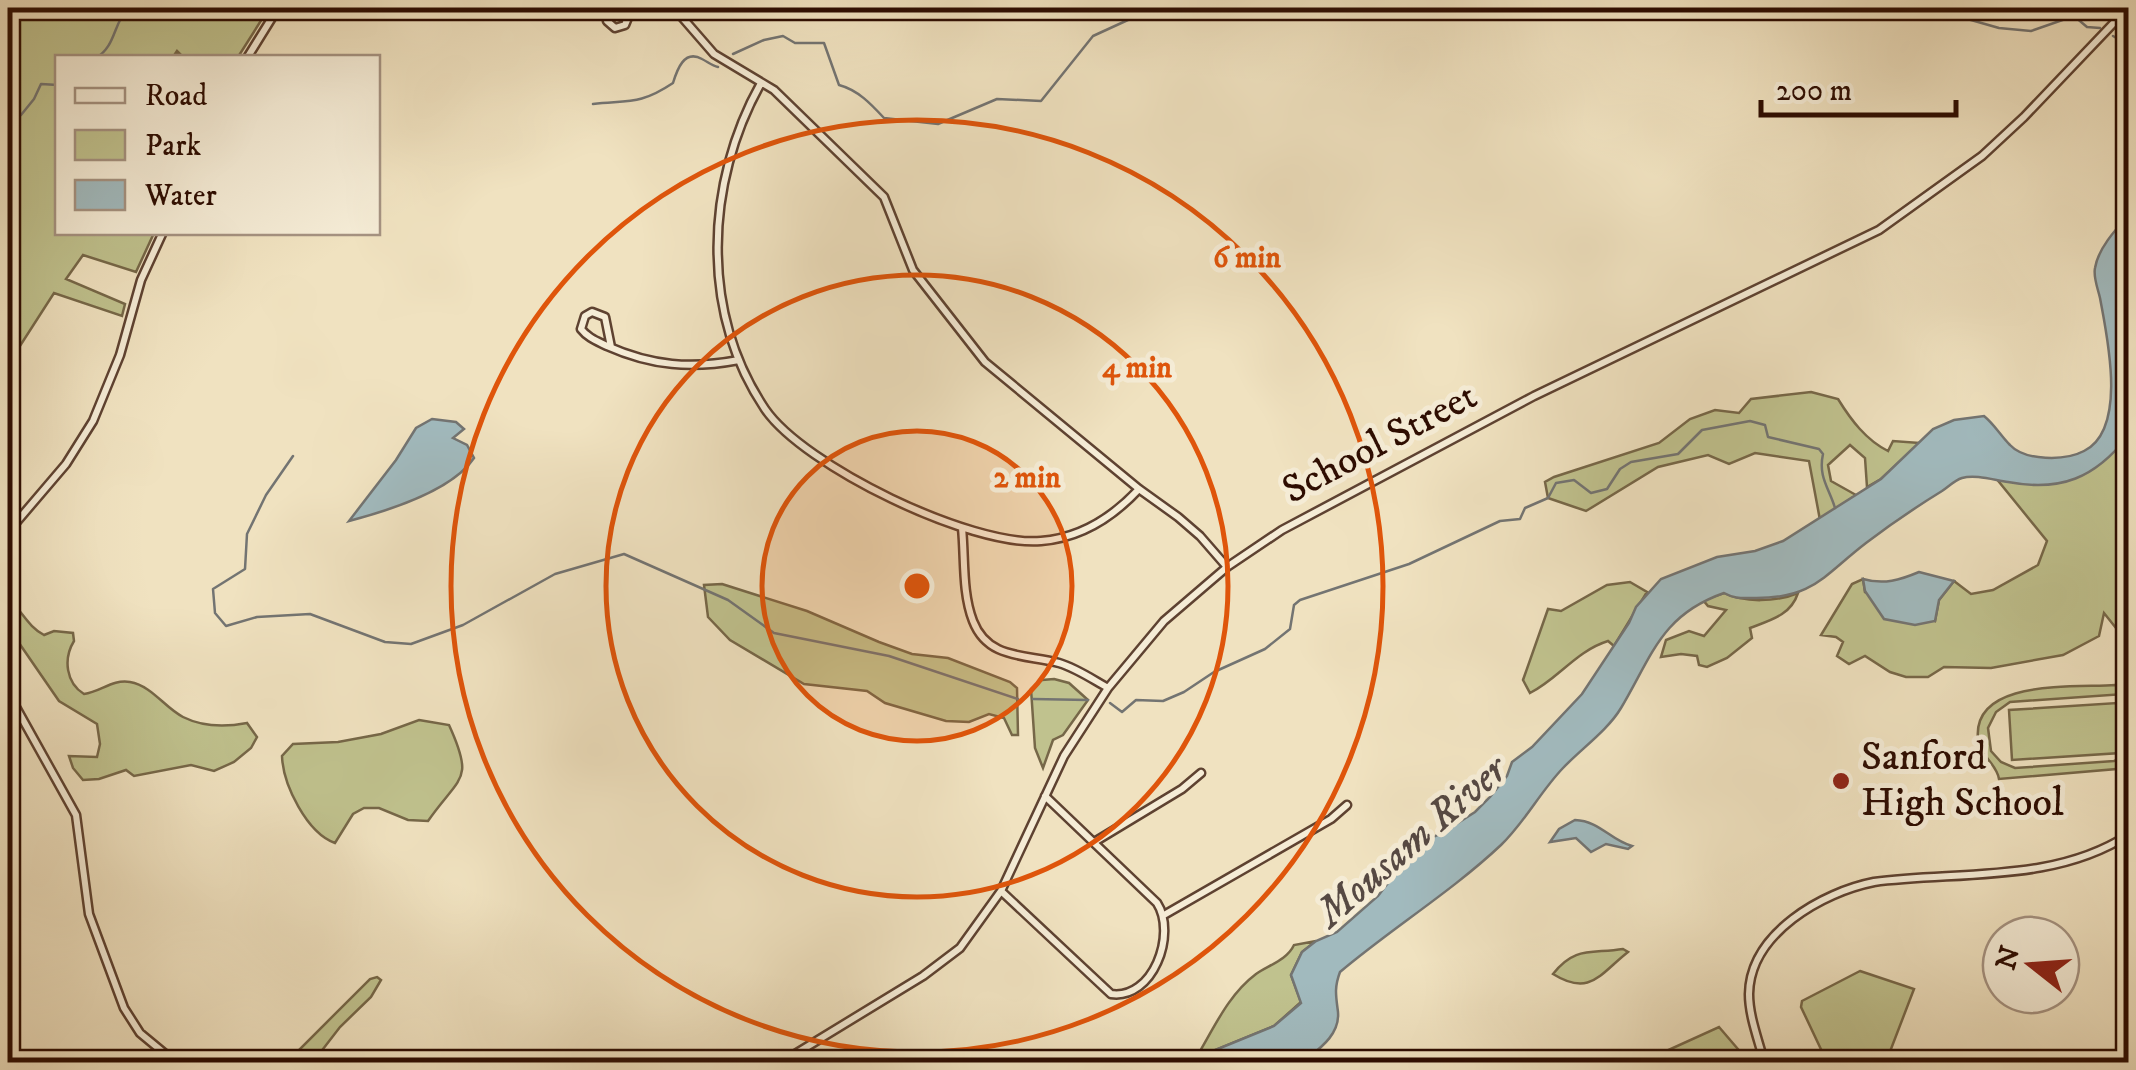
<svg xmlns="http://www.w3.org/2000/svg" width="2136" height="1070" font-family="'IM FELL DW Pica',serif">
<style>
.green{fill:#c0c28e;stroke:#766748;stroke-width:2.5}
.water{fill:#a1babe;stroke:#737472;stroke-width:2.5}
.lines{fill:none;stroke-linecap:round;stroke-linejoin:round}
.stream{stroke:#737472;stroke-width:2.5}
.minor-casing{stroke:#5e4231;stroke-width:11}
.minor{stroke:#f5ecd6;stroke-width:6}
.ring{fill:none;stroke:#df550b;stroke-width:5}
.poi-dot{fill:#8f2418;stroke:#f5ecd6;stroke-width:4}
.labels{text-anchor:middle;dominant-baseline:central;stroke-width:10;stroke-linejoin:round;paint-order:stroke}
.street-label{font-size:40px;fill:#2d0c01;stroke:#f5ecd6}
.poi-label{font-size:40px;fill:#2d0c01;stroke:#f5ecd6;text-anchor:start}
.water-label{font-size:42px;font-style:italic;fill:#564943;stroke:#f5ecd6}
.centre{fill:#df550b;stroke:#f5ecd6;stroke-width:5}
.ring-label{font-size:30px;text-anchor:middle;font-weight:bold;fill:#df550b;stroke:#f5ecd6;stroke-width:10;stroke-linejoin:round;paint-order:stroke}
</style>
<rect width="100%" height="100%" fill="#f0e2c0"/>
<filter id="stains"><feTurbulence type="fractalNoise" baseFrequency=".002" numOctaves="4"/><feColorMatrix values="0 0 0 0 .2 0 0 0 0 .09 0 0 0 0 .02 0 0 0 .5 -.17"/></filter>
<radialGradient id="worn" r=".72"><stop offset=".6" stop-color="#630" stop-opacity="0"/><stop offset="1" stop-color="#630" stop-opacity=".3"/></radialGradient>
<path class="green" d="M8 8H269L238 57H183L177 51 173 57 58 58V232L154 233 136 272 83 255 66 279 125 304 122 316 54 293 9 363Z
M1811 392 1838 399C1851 420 1866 440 1888 451L1893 441 1920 443 1881 479 1867 487 1865 458 1850 445 1828 465 1831 481 1856 495 1820 520 1809 461 1755 453 1729 464 1708 455 1658 467 1586 511 1548 498 1545 482 1554 477 1659 443 1690 419 1715 410 1739 413 1751 399Z
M2117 438 2128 452V627L2120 633 2104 613 2099 636 2063 655 1991 668 1944 667 1928 677H1906L1890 672 1865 656 1849 664 1837 656 1843 642 1836 637 1821 635 1852 584 1863 579 1865 592 1935 621 1939 600 1954 581 1971 594 1993 590 2038 565 2047 541 1978 456 2036 472Z
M1630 582 1647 592 1614 646 1608 641C1576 651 1558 679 1530 693L1523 680 1548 609 1561 611 1607 585Z
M722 584 807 611 879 642 912 654 948 658 1010 682 1017 688 1018 735H1012L1004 718 989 714 969 722 946 721 885 703 867 691 804 684 730 640 708 617 704 585Z
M1724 593C1744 603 1777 602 1798 593 1791 615 1771 620 1750 628L1752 638 1727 658 1707 667 1699 665 1697 656 1681 654 1661 657 1666 640 1689 631 1704 636 1726 610 1708 606 1703 600Z
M8 599C22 610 27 626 44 635L54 631 73 633 74 641C63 659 66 683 84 694 101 692 112 679 130 682 152 686 164 707 183 717 203 727 226 727 247 723L257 737 251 748 234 762 214 771 191 765 134 776 126 770 99 779 83 780 73 768 69 756 97 757 100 744 97 724 59 701 8 627Z
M1054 679 1069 683 1088 700 1063 735 1053 740 1043 768 1035 748 1031 689 1042 680Z
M2115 685 2128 689V700L2124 694 2010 702 1996 712 1988 728 1991 751 2001 762 2015 768 2114 761 2128 756V768L1999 779C1997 764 1980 756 1978 739 1972 678 2076 688 2115 685Z
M2117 703 2120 753 2012 760 2009 710Z
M419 720 449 725C475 782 460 775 428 821L408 820 379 808H364L353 814 335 843C307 833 283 785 282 756L293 744 338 742 381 734Z
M1316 941 1302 952 1291 975 1301 1002 1274 1026 1196 1058C1214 1028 1228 995 1256 974 1269 965 1287 960 1294 945Z
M1623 949 1628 952C1600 974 1590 997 1553 974 1575 946 1591 954 1623 949Z
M1860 971 1914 989 1886 1062H1827L1801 1007 1802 1001Z
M377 977 381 980 371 997 340 1027 313 1062H287L370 979Z
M1719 1027 1749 1062H1642Z"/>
<path class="water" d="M2128 216V249L2125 263 2128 436C2095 478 2061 492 2008 482 1994 480 1975 474 1962 478 1955 480 1948 487 1942 491 1916 507 1891 524 1866 543 1823 576 1813 599 1753 598 1741 598 1735 599 1724 593 1661 615 1652 656 1621 708 1608 730 1581 749 1563 768 1540 792 1525 822 1501 845 1451 892 1392 928 1340 972 1334 988 1336 996 1338 1012 1340 1035 1319 1049 1303 1062H1186L1274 1026 1301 1003 1291 975 1302 952 1316 941 1337 932 1378 896 1418 844 1442 833 1475 812 1490 797 1507 776 1512 762 1532 747 1582 694 1629 623 1636 607 1661 579 1717 557 1755 551 1783 541 1881 479 1933 429 1954 420 1984 416C1994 424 2001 436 2010 445 2025 461 2065 461 2084 451 2128 429 2107 336 2100 298 2098 289 2093 277 2095 268 2098 249 2115 230 2128 216Z
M432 419 456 422 464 429 453 438 467 445 474 458C452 491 387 511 349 521L396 460 416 428Z
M1919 572 1954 581 1939 600 1935 621 1915 625 1884 619 1865 591 1863 579C1884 585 1900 580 1919 572Z
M1575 820C1600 821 1610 840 1632 846L1628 849 1606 844 1591 852 1576 838 1550 842 1559 829Z"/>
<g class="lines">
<path class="stream" d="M1964 18 1999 28 2031 31 2074 16 2087 27 2100 28
M2113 36 2128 45
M733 54 764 40 783 36 795 43H824L839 85C858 90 871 104 884 118L938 124 997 99 1041 101 1093 36 1154 8
M96 58C116 46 113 24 128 8
M593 104C629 100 640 105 673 83 677 70 684 49 702 59 708 62 712 66 718 67
M21 115 34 99 41 84 58 85
M293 456 266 495 247 534 245 569 213 589 215 613 226 626 257 617 310 614 385 642 411 644 463 625 555 574 624 554 728 600 774 633 889 656 1018 699
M8 629H9
M1033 699 1088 700
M1110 703 1122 712 1136 700 1163 701 1184 692 1214 672 1265 649 1290 629 1294 605 1300 600 1409 564 1500 521 1520 519 1525 508 1548 498 1556 483 1574 480 1591 493 1607 489 1620 469 1631 462 1678 454 1702 430 1750 421 1765 425 1768 437 1819 449 1823 454C1818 477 1829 488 1835 508"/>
<defs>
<path id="minor" d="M609 8 607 21 615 28 625 25 632 8
M674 8 714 54 774 90 884 197 913 270 985 362 1139 489 1178 517 1200 536 1227 567
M247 58 278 8
M761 83C705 183 700 312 765 409 804 466 971 547 1041 541 1081 538 1112 518 1139 489
M611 347 605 317 592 312 585 316 581 329C588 338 597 341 607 346 652 366 691 369 739 360
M962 528C965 558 962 593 973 621 988 660 1026 654 1059 663 1076 668 1092 679 1108 688
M8 532 66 464 93 421 120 355 141 280 163 232
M8 693 76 815 89 914 124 1008 140 1033 175 1062
M1096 841 1182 789 1201 773
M1001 891 1111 994C1153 1000 1177 934 1157 903L1045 796
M1164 915 1331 819 1347 805
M782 1062 923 976 960 948 1001 891 1064 756 1108 688 1164 621 1227 567 1282 530 1534 396 1879 230 1982 156 2024 117 2128 8
M1764 1062C1759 1041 1749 1017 1749 994 1750 933 1823 892 1874 882 1958 871 2054 883 2128 835"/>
</defs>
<use href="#minor" class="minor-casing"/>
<use href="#minor" class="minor"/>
</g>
<circle cx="917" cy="586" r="155" fill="#df550b" fill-opacity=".12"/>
<g class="ring">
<circle cx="917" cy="586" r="155"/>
<circle cx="917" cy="586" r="311"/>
<circle cx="917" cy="586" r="466"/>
</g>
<circle class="poi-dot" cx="1841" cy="781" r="10"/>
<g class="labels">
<g class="street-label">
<text transform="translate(1380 444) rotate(-28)">School Street</text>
</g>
<g class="poi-label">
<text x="1861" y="758">Sanford<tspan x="1861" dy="46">High School</tspan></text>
</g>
<g class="water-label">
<text transform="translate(1412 842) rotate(-41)">Mousam River</text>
</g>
</g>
<circle cx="917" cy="586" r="15" class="centre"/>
<g class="ring-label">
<text x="1247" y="267">6 min</text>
<text x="1137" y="377">4 min</text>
<text x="1027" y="487">2 min</text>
</g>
<rect width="2136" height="1070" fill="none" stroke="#f0e2c0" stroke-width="40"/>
<rect x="10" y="10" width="2116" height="1050" fill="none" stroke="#2d0c01" stroke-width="5"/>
<rect x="20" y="20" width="2096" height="1030" fill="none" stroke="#2d0c01" stroke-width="2.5"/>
<rect x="55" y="55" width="325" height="180" fill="#f5ecd6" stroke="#a59281" stroke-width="2.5"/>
<rect x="75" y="88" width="50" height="15" fill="#f5ecd6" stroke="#a59281" stroke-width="2.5"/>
<text x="145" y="105" font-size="30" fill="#2d0c01">Road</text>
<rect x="75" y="130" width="50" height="30" fill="#c0c28e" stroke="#a59281" stroke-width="2.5"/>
<text x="145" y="155" font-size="30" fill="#2d0c01">Park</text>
<rect x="75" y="180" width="50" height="30" fill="#a1babe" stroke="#a59281" stroke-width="2.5"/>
<text x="145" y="205" font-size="30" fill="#2d0c01">Water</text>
<g transform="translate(2031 965) rotate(287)"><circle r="48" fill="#f5ecd6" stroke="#a59281" stroke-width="2.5"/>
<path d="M0-8L18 38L0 25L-18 38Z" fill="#8f2418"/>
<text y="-15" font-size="28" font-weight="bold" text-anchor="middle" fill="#2d0c01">N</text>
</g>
<path d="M1761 100v15h195v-15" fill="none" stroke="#2d0c01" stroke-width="5"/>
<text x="1776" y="100" font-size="30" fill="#2d0c01" stroke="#f5ecd6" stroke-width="8" paint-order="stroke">200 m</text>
<rect width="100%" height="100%" filter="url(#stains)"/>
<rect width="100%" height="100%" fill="url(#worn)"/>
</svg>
